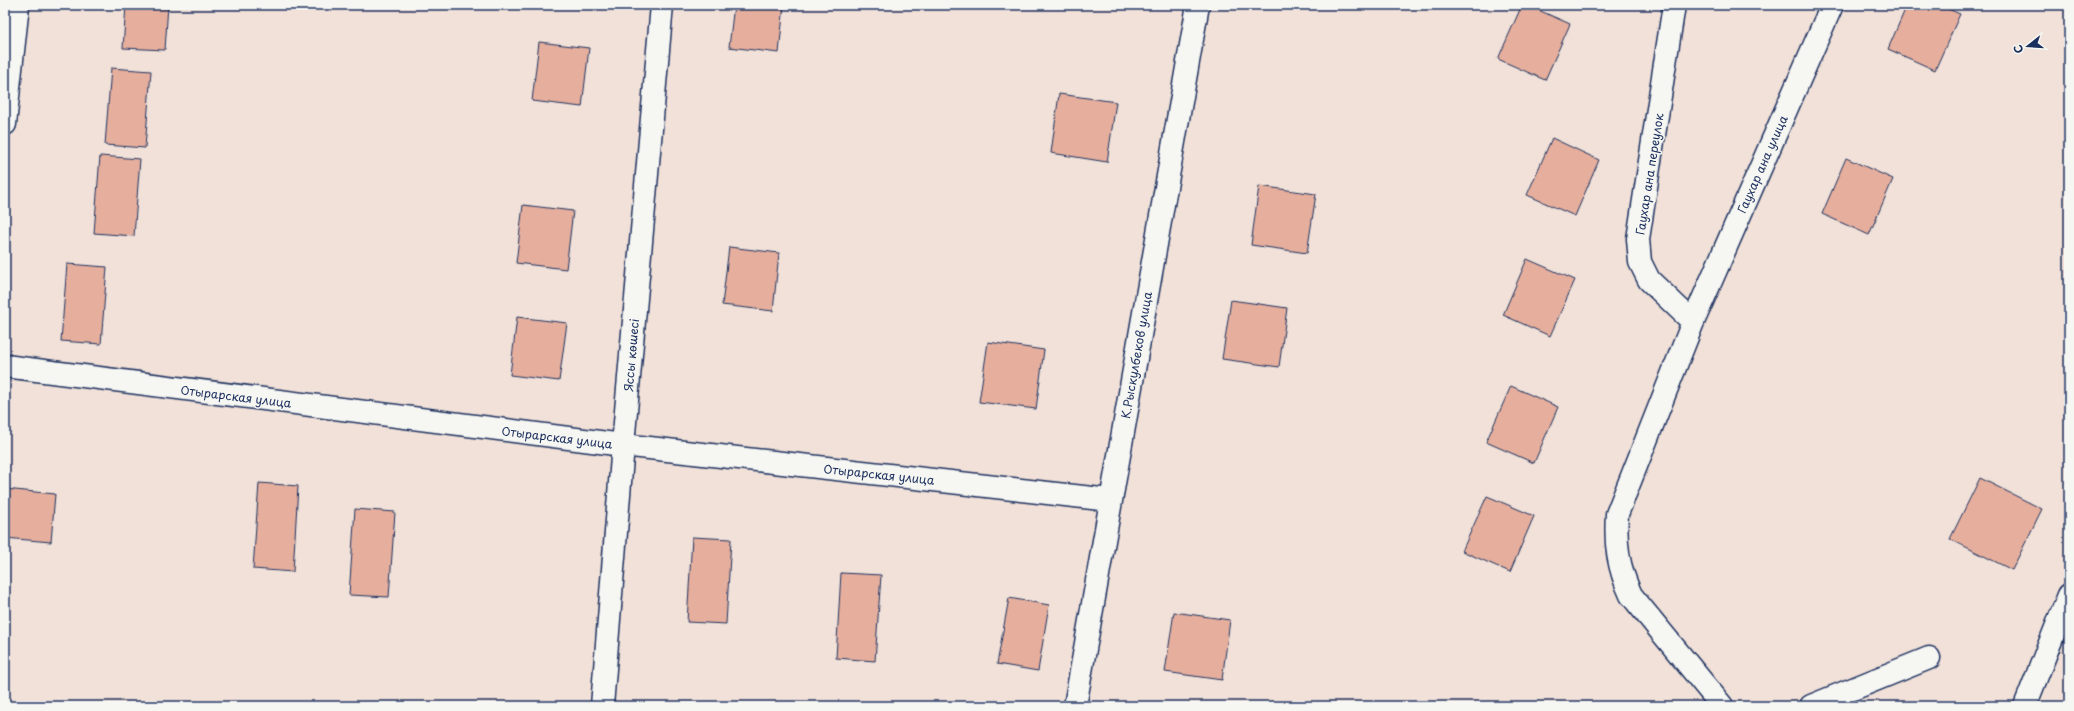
<svg xmlns="http://www.w3.org/2000/svg" width="2074" height="711" font-family="'Playpen Sans',sans-serif">
<style>
.building{fill:#e6af9d;stroke:#1b2f5e}
.lines{fill:none;stroke-linecap:round;stroke-linejoin:round}
.minor-casing{stroke:#1b2f5e;stroke-width:25}
.minor{stroke:#f6f6f2;stroke-width:22}
.labels{text-anchor:middle;dominant-baseline:central;stroke-width:3;stroke-linejoin:round;paint-order:stroke}
.street-label{font-size:12px;fill:#1b2f5e;stroke:#f6f6f2}
</style>
<rect width="100%" height="100%" fill="#f1e1d8"/>
<filter id="ink" filterUnits="userSpaceOnUse"><feTurbulence type="fractalNoise" baseFrequency=".025" numOctaves="2"/><feDisplacementMap in="SourceGraphic" scale="8" xChannelSelector="R" yChannelSelector="G"/><feConvolveMatrix kernelMatrix="1 2 1 2 8 2 1 2 1" color-interpolation-filters="sRGB"/></filter>
<g filter="url(#ink)">
<path class="building" d="M126 5H168L165 50 123 48Z
M734 5H784L779 53 729 47Z
M1522 5H1527L1570 24 1545 80 1498 59Z
M1907 5H1939L1960 14 1935 70 1888 49Z
M539 42 589 48 582 107 532 101Z
M111 68 151 71 145 148 105 145Z
M1059 94 1116 102 1107 162 1051 153Z
M1552 138 1599 160 1575 216 1527 195Z
M100 156 140 159 134 236 94 233Z
M1846 158 1893 179 1869 235 1822 214Z
M1259 186 1316 194 1307 253 1251 245Z
M523 205 573 211 566 269 516 263Z
M729 247 779 253 773 311 722 305Z
M1527 259 1575 280 1550 336 1503 315Z
M67 264 107 267 101 344 61 341Z
M1231 300 1287 308 1279 367 1222 359Z
M517 317 567 323 559 381 510 375Z
M988 342 1044 350 1036 409 979 402Z
M1511 386 1558 407 1534 463 1486 442Z
M1980 478 2042 509 2012 570 1950 539Z
M259 483 298 486 293 572 253 569Z
M5 489 55 494 51 542 5 538Z
M1487 496 1534 516 1510 572 1462 551Z
M355 509 395 512 389 597 349 595Z
M692 537 731 539 726 624 687 622Z
M841 573 881 575 875 661 836 658Z
M1009 598 1049 605 1038 671 997 664Z
M1174 612 1230 620 1222 680 1165 672Z"/>
<g class="lines">
<defs>
<path id="minor" d="M1674 5 1638 239 1640 262 1649 280 1693 322
M5 124 18 5
M5 366 623 445 1110 500
M602 706 623 445 662 5
M1075 706 1198 5
M1722 706 1631 595C1618 567 1615 545 1617 514L1693 322 1832 5
M1811 706 1929 658
M2025 706 2069 595"/>
</defs>
<use href="#minor" class="minor-casing"/>
<use href="#minor" class="minor"/>
</g>
</g>
<g class="labels">
<g class="street-label">
<text transform="translate(1762 164) rotate(-66)">Гаухар ана улица</text>
<text transform="translate(1649 174) rotate(-81)">Гаухар ана переулок</text>
<text transform="translate(631 355) rotate(-85)">Яссы көшесі</text>
<text transform="translate(1136 355) rotate(-80)">К.Рыскулбеков улица</text>
<text transform="translate(236 396) rotate(7)">Отырарская улица</text>
<text transform="translate(557 437) rotate(7)">Отырарская улица</text>
<text transform="translate(879 474) rotate(6)">Отырарская улица</text>
</g>
</g>
<rect width="2074" height="711" fill="none" stroke="#f6f6f2" stroke-width="20"/>
<rect x="10" y="10" width="2054" height="691" fill="none" stroke="#1b2f5e" stroke-width="1.5" filter="url(#ink)"/>
<g transform="translate(2028 46) rotate(253)" stroke="#f6f6f2" stroke-width="3" paint-order="stroke">
<path d="M0-3L7 15L0 10L-7 15Z" fill="#1b2f5e"/>
<text y="-6" font-size="11" font-weight="bold" text-anchor="middle" fill="#1b2f5e">С</text>
</g>
</svg>
